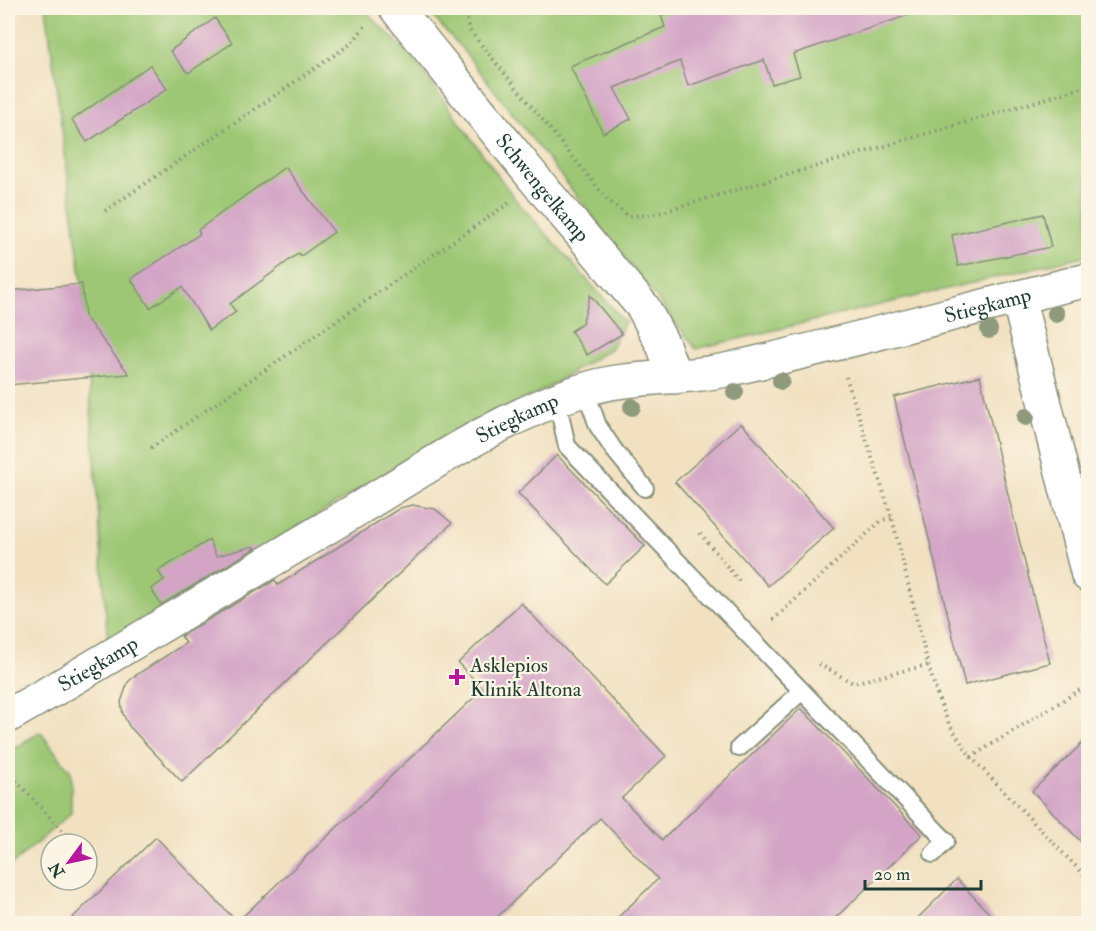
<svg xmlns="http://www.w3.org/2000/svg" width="1096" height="931" font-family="'IM FELL Double Pica',serif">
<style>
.green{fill:#9dc774;stroke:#5e8254;stroke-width:1.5}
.building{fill:#d3a4c6}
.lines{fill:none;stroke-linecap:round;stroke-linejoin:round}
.service-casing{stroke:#888f7a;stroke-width:20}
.minor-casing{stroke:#888f7a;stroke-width:36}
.path{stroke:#888f7a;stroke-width:4;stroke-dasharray:1.5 4.5;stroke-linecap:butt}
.service{stroke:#fff;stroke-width:16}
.minor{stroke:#fff;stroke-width:33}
.tree{fill:#8f9a7c}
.poi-dot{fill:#b5179e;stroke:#fcf5e5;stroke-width:2}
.labels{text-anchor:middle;stroke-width:4.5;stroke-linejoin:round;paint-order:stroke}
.street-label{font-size:21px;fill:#1f3d34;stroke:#fcf5e5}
.poi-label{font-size:21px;fill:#1f3d34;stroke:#fcf5e5;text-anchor:start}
</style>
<rect width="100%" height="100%" fill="#fcf5e5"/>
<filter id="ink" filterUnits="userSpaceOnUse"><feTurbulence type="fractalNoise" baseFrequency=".0167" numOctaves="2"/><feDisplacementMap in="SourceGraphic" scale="12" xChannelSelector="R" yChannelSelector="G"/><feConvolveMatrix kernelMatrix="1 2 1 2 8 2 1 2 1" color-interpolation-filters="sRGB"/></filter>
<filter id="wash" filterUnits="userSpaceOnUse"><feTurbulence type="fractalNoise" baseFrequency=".008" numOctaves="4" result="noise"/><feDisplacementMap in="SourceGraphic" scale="24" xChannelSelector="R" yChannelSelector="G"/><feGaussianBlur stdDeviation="1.35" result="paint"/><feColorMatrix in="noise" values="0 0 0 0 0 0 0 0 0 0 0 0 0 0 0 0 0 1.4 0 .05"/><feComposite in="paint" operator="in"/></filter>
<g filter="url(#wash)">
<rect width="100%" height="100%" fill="#f1e1c1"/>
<!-- green -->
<g class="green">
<polygon points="46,8 362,8 413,58 515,199 625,322 611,348 542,391 415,455 108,645 82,284"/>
<polygon points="425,8 1088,8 1088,255 696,349 463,50"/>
<polygon points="40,732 71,772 71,813 8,868 8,753"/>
</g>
<g id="blocks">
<!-- building -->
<g class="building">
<polygon points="687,8 914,8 915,13 793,54 800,76 772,84 764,60 688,86 680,61 614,88 631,119 603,133 570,66 665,27 661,15"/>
<polygon points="215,18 232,43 188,73 170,51"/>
<polygon points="150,65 167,89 87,142 72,120"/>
<polygon points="285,167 334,232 301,256 299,253 230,304 236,312 209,330 182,287 150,308 131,279 200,234 198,230"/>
<polygon points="1043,214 1051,247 958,266 952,235"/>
<polygon points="82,284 85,317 129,374 8,385 8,291"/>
<polygon points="590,295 622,334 587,355 571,331 582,324"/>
<polygon points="980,376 1010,503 1050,663 965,685 894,397"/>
<polygon points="741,423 834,528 768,586 675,482"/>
<polygon points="557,455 645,546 605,584 518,493"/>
<polygon points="412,505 435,509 452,523 182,782 129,726 123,714 121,702 128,682 136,675 186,643 181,636 275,580 278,585 400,508"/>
<polygon points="209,540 216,556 254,546 256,548 161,605 151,589 164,580 158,571"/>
<polygon points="521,603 666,756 622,798 662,840 801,708 922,835 829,924 611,924 658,879 600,818 490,924 66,924 156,837 237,922 483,689 458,663"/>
<polygon points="1089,737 1089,850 1032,791"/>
<polygon points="957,879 999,924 912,924"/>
</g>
</g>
</g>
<g filter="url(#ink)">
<use href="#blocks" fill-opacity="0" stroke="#888f7a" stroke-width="1.5"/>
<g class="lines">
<!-- service casing -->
<g class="service-casing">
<g id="service">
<polyline points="585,389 598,426 614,450 645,488"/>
<polyline points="557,400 567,446 946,841 933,854"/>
<polyline points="739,748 802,691"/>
</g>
</g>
<!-- minor casing -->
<g class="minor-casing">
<g id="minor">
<path id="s1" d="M396,8L538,183L643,307L663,345L675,377"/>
<polyline points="1018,297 1088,575"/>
<path id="s2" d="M8,716L69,681C167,623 264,565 361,507C432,464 504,416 583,390C628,375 679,380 726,370C847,343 967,309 1088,280"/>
</g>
</g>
<!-- path -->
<g class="path">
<polyline points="467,8 465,13 470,31 607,199 628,216 652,215 1088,86"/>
<polyline points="105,211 352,43 365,26"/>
<polyline points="846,377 892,518 928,665 939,700 949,724 971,757 1088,879"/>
<polyline points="151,448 509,203"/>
<polyline points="700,533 739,581"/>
<polyline points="773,620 882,520 892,518"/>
<polyline points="819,664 853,683 928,665"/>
<polyline points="971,757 1088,685"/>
<polyline points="8,772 73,842"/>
</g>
<!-- service -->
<use href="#service" class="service"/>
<!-- minor -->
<use href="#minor" class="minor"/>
</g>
<!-- trees -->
<g class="tree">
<circle cx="1056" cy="314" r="9"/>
<circle cx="989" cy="330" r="9"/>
<circle cx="781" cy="381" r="9"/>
<circle cx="735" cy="392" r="9"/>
<circle cx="632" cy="407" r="9"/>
<circle cx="1026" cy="417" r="9"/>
</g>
</g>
<!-- markers -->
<path class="poi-dot" d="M454 668h6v6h6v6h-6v6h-6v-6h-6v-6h6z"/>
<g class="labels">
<!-- street labels -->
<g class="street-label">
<text dy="7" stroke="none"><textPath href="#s1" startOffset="232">Schwengelkamp</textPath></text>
<text dy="7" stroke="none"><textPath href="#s2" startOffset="1076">Stiegkamp</textPath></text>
<text dy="7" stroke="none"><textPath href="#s2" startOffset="590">Stiegkamp</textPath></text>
<text dy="7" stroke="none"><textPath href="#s2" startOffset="104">Stiegkamp</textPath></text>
</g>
<!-- poi labels -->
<g class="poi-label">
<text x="470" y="672">Asklepios<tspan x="470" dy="24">Klinik Altona</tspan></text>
</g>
</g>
<!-- margin -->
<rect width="1096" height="931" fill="none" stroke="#fcf5e5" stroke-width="30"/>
<!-- north arrow -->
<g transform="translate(69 862) rotate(237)"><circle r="28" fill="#fcf5e5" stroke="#a4ab9e" stroke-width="1.5"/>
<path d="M0-4.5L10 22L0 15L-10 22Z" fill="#b5179e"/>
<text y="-9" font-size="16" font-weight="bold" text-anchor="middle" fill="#1f3d34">N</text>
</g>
<!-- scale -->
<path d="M865 880v9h116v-9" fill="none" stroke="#1f3d34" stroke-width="3"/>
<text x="874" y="880" font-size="18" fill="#1f3d34" stroke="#fcf5e5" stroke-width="4.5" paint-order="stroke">20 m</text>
</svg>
